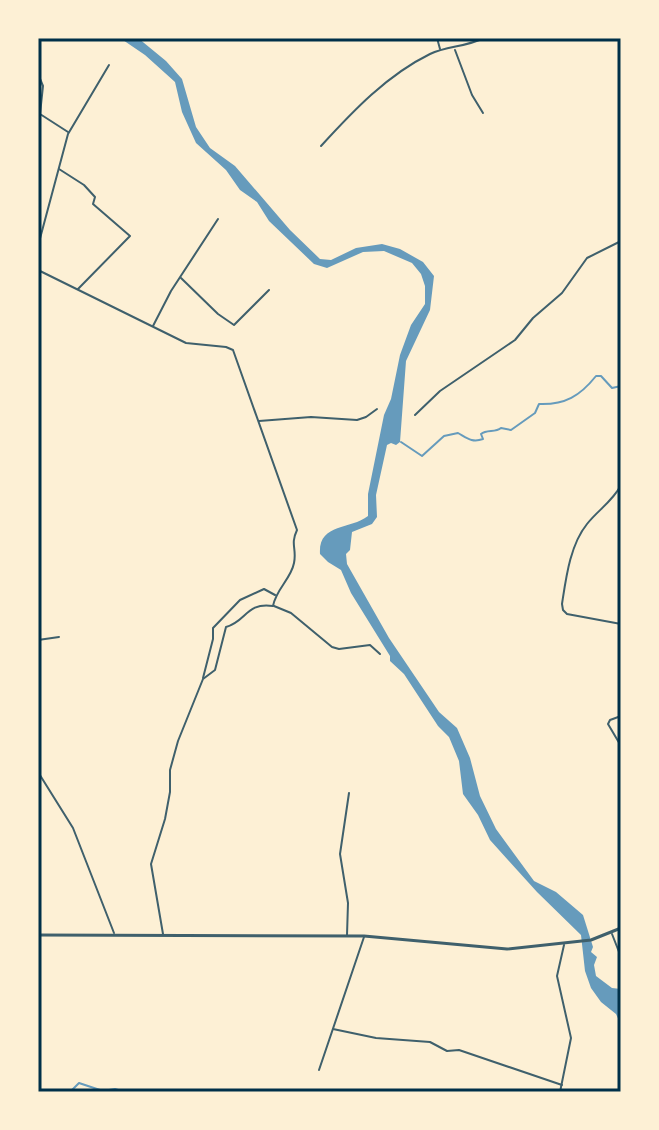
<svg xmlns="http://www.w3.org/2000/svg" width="659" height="1130" font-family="Raleway,sans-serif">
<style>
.water{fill:#669bbc}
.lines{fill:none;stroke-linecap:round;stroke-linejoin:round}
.stream{stroke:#669bbc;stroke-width:2}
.minor{stroke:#3f606c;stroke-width:2}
.tertiary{stroke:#3f606c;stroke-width:3}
.neatline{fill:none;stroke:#003049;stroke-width:3}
</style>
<rect width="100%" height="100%" fill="#fdf0d5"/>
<!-- water -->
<path class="water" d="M120,38H138L166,61L182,79L196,127L210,148L235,166L290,230L320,259L331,260L356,248L382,244L400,249L423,262L434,276L430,310L406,361L400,442L396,445L391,443L387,445L376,495L377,517L372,524L352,532L350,550L346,554L347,564L389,638L439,712L457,728L470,758L480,796L496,829L534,881L556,892L583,915L593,947L591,952L597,957L594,965L596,976L612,988L621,989V1025L616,1014L601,1002L591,988L585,971L581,935L537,892L490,840L478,815L463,794L459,761L449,737L438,726L404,674L390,661V656L351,593L341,570L328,562L320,554C318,523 350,530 368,516V494L384,415L391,399L400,355L411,325L425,304V286L421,274L412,263L384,251L363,252L327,268L314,264L269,221L257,202L240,190L226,170L196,143L182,112L175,82L145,55Z"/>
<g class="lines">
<!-- stream -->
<g class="stream">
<path d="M401,442L422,456L444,436L458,433C467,438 472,443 483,439L481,434C487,429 495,433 501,428L511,430L535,413L539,404C565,405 580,396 596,376H601L612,388L621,386"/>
<polyline points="38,1092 50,1092"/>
<polyline points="70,1092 79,1083 103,1091 115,1089 125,1092"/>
</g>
<!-- minor -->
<g class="minor">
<polyline points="437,38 440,49"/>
<polyline points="455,50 472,95 483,113"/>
<polyline points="38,74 43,86 40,114 68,132"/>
<path d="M321,146C353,111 387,75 430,54C447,46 466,47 484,38"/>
<polyline points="59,169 84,185 95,197 93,204 130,236 78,289"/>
<polyline points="38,246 68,134 109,65"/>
<path d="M38,270L186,343L226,347L233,350L297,530C290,545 297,548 294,563C291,579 276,589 273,606C246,602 247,621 226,627L215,670L203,679L178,741L170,770V792L165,819L151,864L163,934"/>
<polyline points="181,278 218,314 234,325 269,290"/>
<polyline points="153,326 171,291 218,219"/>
<polyline points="415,415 440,391 515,340 533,318 562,293 587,258 621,241"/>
<polyline points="259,421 311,417 357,420 366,417 377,409"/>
<path d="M621,485C613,501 598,510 587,524C570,545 566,578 562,604L563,610L567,614L621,624"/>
<polyline points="274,606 291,613 332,647 339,649 370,645 380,654"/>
<polyline points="38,640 59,637"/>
<polyline points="203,678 213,639 213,628 240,600 264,589 275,595"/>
<polyline points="621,716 610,720 608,724 621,746"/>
<polyline points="38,772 73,828 114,933"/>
<polyline points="612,934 621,957"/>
<polyline points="347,935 348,903 340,854 349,793"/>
<polyline points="333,1029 376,1038 430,1042 447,1051 459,1050 562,1085"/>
<polyline points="319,1070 364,937"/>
<polyline points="560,1092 571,1038 557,976 564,945"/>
</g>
<!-- tertiary -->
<polyline class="tertiary" points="38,935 364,936 507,949 591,940 621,928"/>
</g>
<!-- border -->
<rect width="659" height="1130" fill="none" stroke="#fdf0d5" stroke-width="80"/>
<rect x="40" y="40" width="579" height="1050" class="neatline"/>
</svg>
